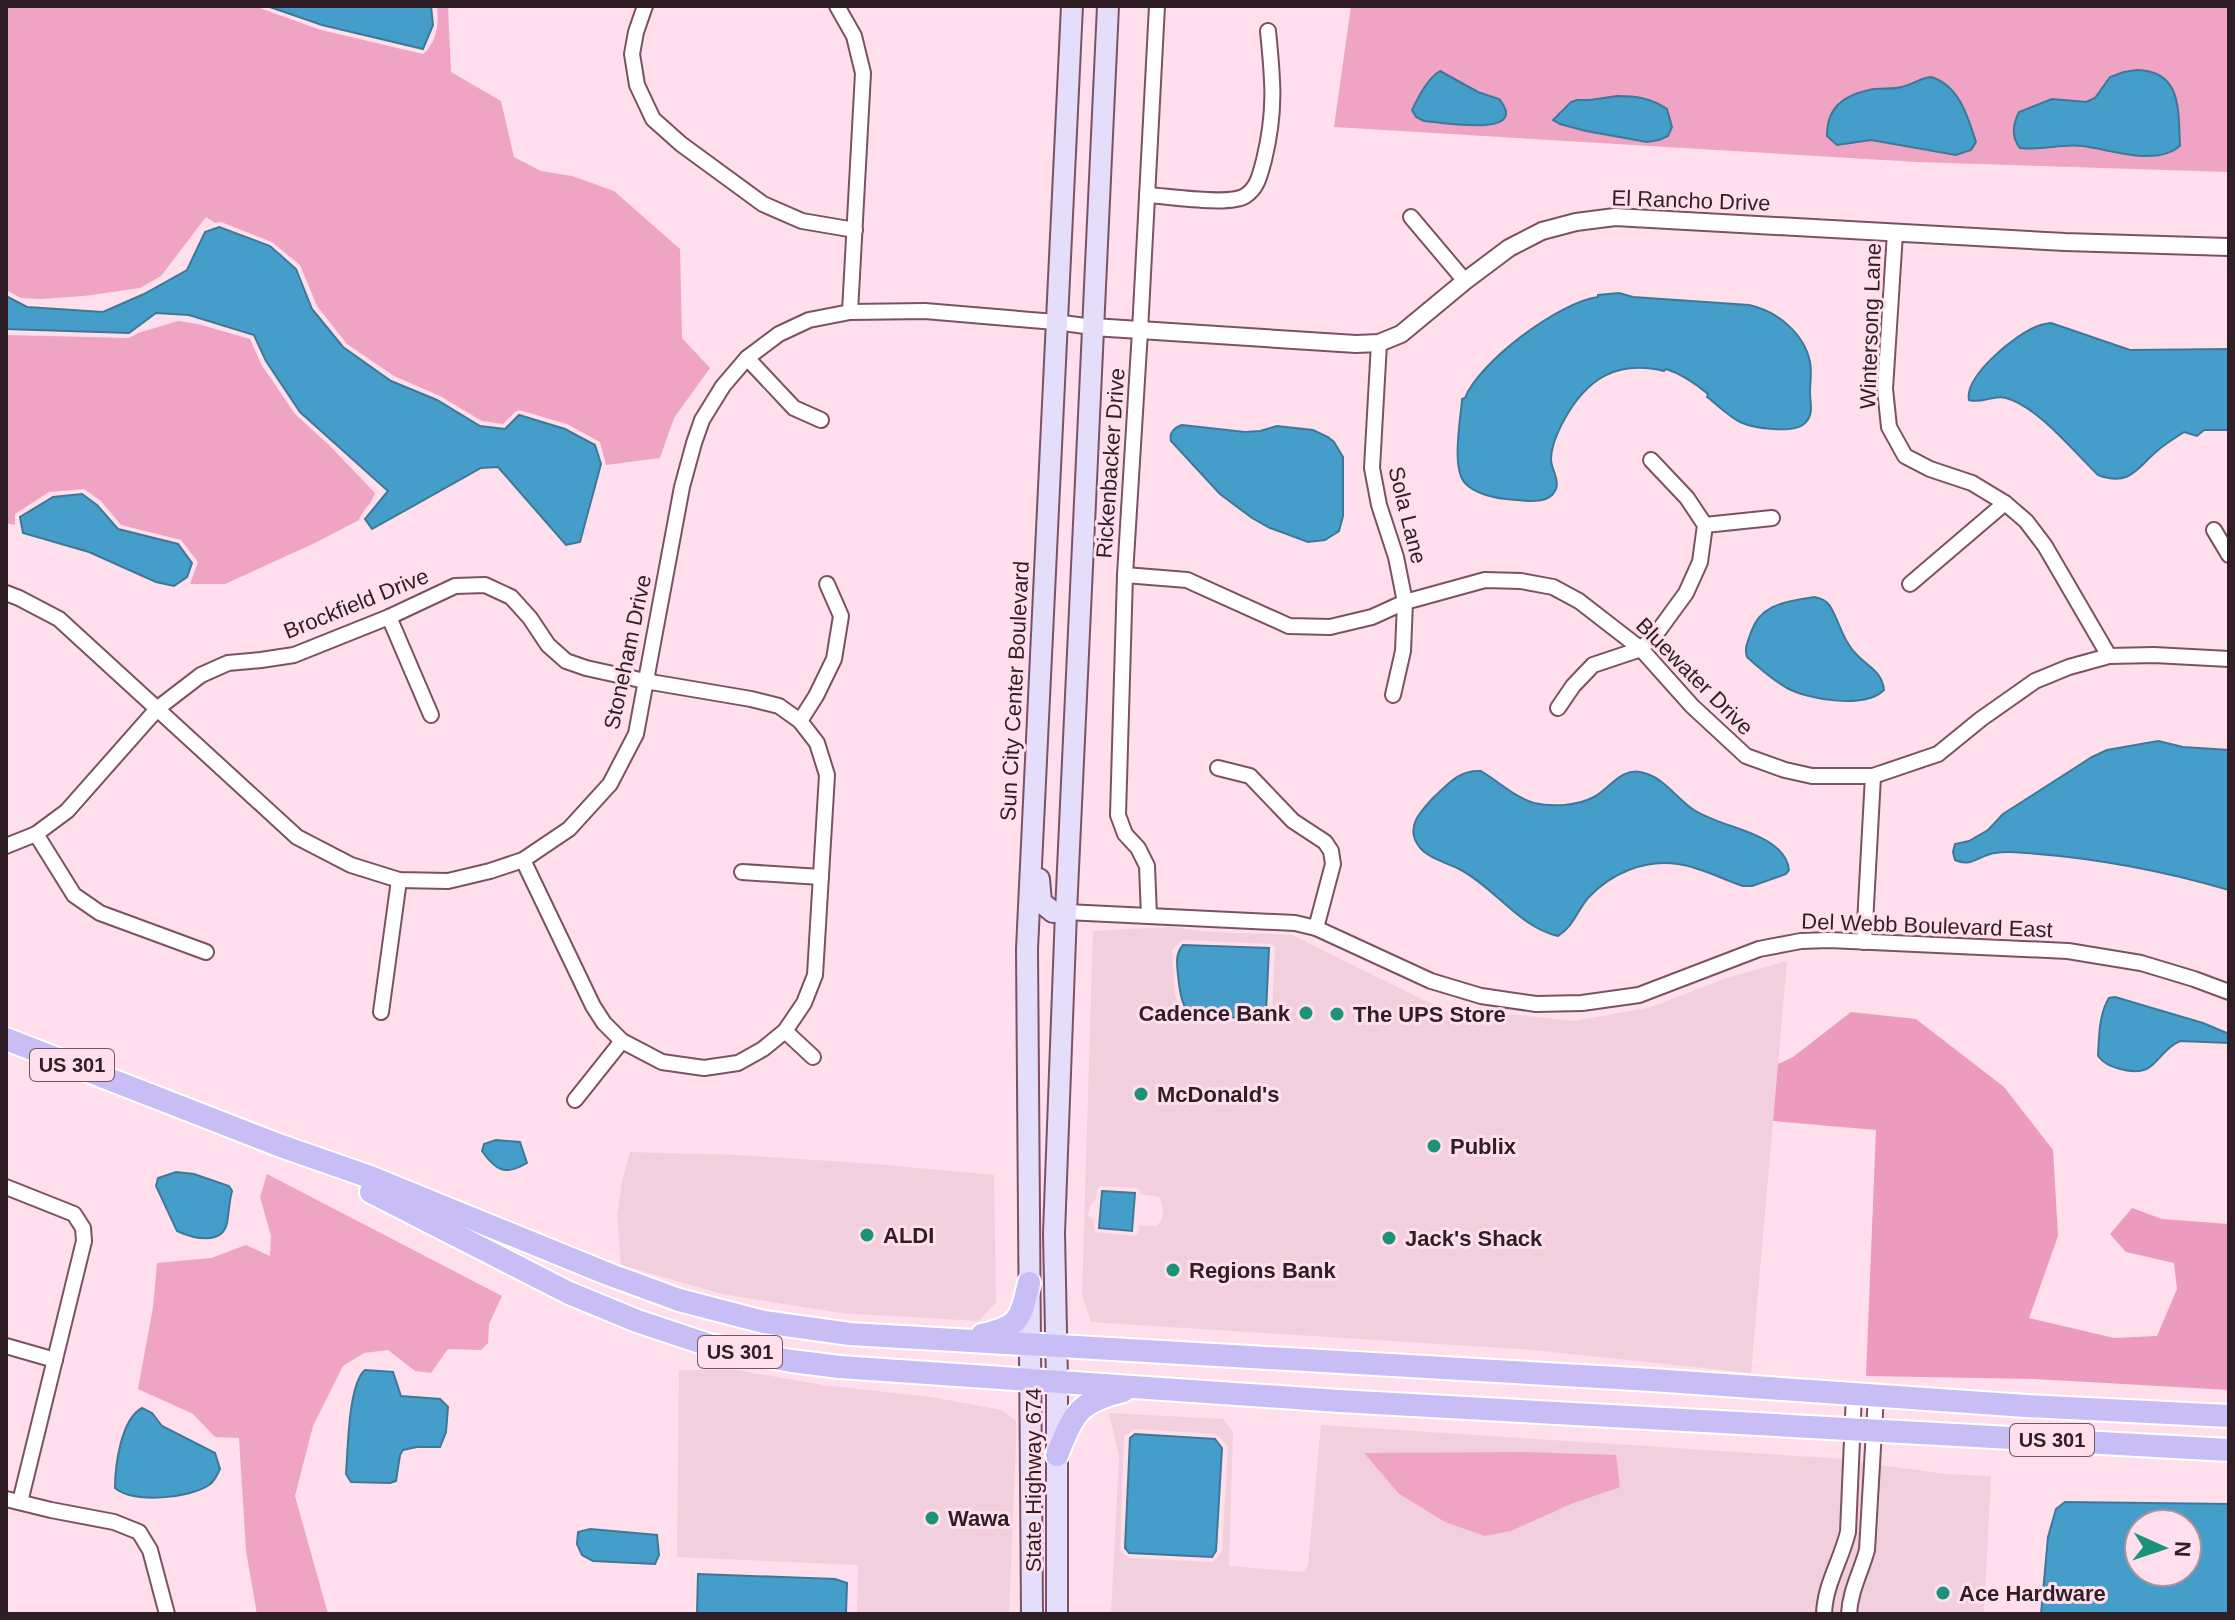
<svg xmlns="http://www.w3.org/2000/svg" width="2235" height="1620" font-family="Helvetica,sans-serif">
<style>
.built{fill:#f1cfdc;fill-rule:evenodd}
.green{fill:#efa4c4}
.forest{fill:#ec9bbe}
.water{fill:#449ec9;stroke:#3e7898;stroke-width:2;fill-rule:evenodd}
.lines{fill:none;stroke-linecap:round;stroke-linejoin:round}
.minor-casing{stroke:#7c5163;stroke-width:18}
.tertiary-casing{stroke:#7c5163;stroke-width:20}
.secondary-casing{stroke:#7c5163;stroke-width:24}
.primary-casing{stroke:#fff;stroke-width:26}
.minor{stroke:#fff;stroke-width:14}
.tertiary{stroke:#fff;stroke-width:16}
.secondary{stroke:#e4defa;stroke-width:20}
.primary{stroke:#c9bdf5;stroke-width:22}
.poi-dot{fill:#1c9378;stroke:#fedfeb;stroke-width:3}
.labels{text-anchor:middle;stroke-width:6;stroke-linejoin:round;paint-order:stroke}
.shield{fill:#fedfeb;stroke:#6e5861;stroke-width:2}
.shield-label{font-size:20px;font-weight:bold;fill:#301e26}
.street-label{font-size:22px;fill:#301e26;stroke:#fedfeb}
.poi-label{font-size:22px;font-weight:bold;fill:#301e26;stroke:#fedfeb;text-anchor:start}
</style>
<rect width="100%" height="100%" fill="#fedfeb"/>
<!-- built -->
<g class="built">
<path d="M1170,927L1212,932L1292,935L1448,1012L1518,1015L1574,1021L1652,1007L1726,978L1787,961L1751,1373L1533,1350L1091,1322L1082,1295L1093,931ZM1183,940L1272,944L1275,948L1272,1014L1270,1018L1261,1022L1207,1021L1190,1017L1181,1011L1175,995L1172,951L1175,946ZM1101,1186L1135,1188L1139,1189L1141,1194L1160,1197L1163,1209L1162,1219L1157,1226L1139,1225L1138,1233L1134,1236L1096,1232L1094,1230V1220L1088,1216L1090,1205L1096,1199L1097,1189Z"/>
<polygon points="630,1152 740,1155 875,1164 994,1175 996,1302 979,1321 841,1313 722,1294 621,1265 617,1215 622,1181"/>
<polygon points="679,1370 736,1370 823,1385 931,1397 1002,1410 1016,1421 1016,1443 1009,1614 857,1614 858,1565 677,1557"/>
<path d="M1109,1413L1223,1419L1233,1432L1229,1566L1304,1572L1308,1565L1321,1425L1845,1459L1841,1531L1837,1550L1819,1589L1817,1614H1111L1119,1457ZM1136,1429L1215,1434L1219,1436L1228,1447L1222,1551L1213,1562L1129,1558L1120,1551L1124,1438L1125,1435ZM1365,1454L1615,1455L1620,1486L1571,1504L1511,1531L1485,1536L1421,1508L1399,1494Z"/>
<polygon points="1858,1461 1866,1462 1860,1549 1855,1566 1848,1582 1842,1614 1830,1614 1832,1593 1849,1555 1855,1533"/>
<polygon points="1879,1465 1946,1474 1991,1476 1984,1614 1856,1614 1861,1585 1868,1570 1874,1550"/>
</g>
<!-- green -->
<g class="green">
<path d="M6,6H254L321,30L423,54C437,42 439,24 437,6H448L451,72L501,101L514,157L541,171L572,176L614,191L680,249L682,338L710,368L674,418L660,458L606,465L600,442L567,424L519,410L515,412L503,424L482,421L440,396L394,376L347,344L317,306L300,265L272,242L221,222L215,223L206,217L161,276L140,288L84,296L41,299L21,298L6,290Z"/>
<polygon points="1351,6 2229,6 2229,172 1917,162 1334,127"/>
<path d="M178,321L198,324L250,339L261,364L295,414L329,445L375,493C372,504 362,510 359,520L315,543L225,584H190L198,562L181,540L121,525L101,501L84,489L49,492L15,514V525L6,523V335L129,338L138,333Z"/>
<polygon points="267,1174 502,1296 489,1324 488,1343 481,1350 448,1349 431,1373 415,1371 388,1350 364,1353 343,1366 313,1426 295,1496 328,1614 257,1614 246,1551 239,1438 215,1437 193,1414 138,1389 153,1307 157,1263 211,1258 246,1245 270,1256 271,1236 260,1197"/>
<polygon points="1524,1452 1616,1455 1620,1487 1571,1504 1511,1531 1485,1536 1445,1522 1399,1494 1364,1453"/>
</g>
<!-- forest -->
<polygon class="forest" points="1851,1012 1916,1019 2004,1087 2053,1150 2058,1236 2029,1318 2114,1338 2157,1336 2177,1289 2174,1263 2126,1252 2110,1234 2132,1208 2162,1219 2229,1224 2229,1390 2035,1379 1866,1376 1876,1130 1773,1121 1778,1064 1793,1057"/>
<!-- water -->
<g class="water">
<polygon points="267,6 431,6 433,25 423,49 322,25"/>
<path d="M2137,70C2183,71 2178,112 2180,146C2156,167 2110,149 2082,146C2061,143 2043,151 2020,148C2011,137 2013,124 2019,112L2052,99L2086,102L2095,98L2110,77L2124,72Z"/>
<path d="M1440,71L1478,92L1499,99C1532,139 1439,122 1424,121L1416,117L1412,110C1419,96 1427,79 1440,71Z"/>
<path d="M1931,77C1959,85 1968,117 1976,142L1971,150L1956,155L1871,140L1837,145L1827,136C1827,108 1842,96 1869,90C1880,87 1891,90 1901,87C1912,85 1920,78 1931,77Z"/>
<path d="M1617,96C1636,96 1651,98 1667,109L1672,127L1668,136L1659,140L1647,142L1586,131L1560,124L1553,120L1571,102L1577,100H1590Z"/>
<polygon points="219,227 270,246 296,269 312,309 343,347 391,381 437,400 480,426 505,429 519,415 565,429 595,445 601,464 580,542 566,545 498,467 481,468 372,529 365,519 388,491 300,412 266,361 254,335 189,315 156,313 129,333 6,329 6,296 27,307 103,312 144,294 187,270 205,232"/>
<path d="M1619,293L1633,297L1749,305C1777,311 1804,333 1810,362C1812,372 1810,383 1810,392C1810,403 1814,413 1806,422C1796,435 1753,428 1740,422C1729,416 1719,407 1710,399L1707,397L1708,394C1695,383 1682,374 1666,369L1664,371C1617,360 1587,378 1564,420C1558,431 1551,447 1551,460C1552,472 1563,484 1552,495C1544,503 1527,501 1517,500C1500,499 1477,496 1465,483C1451,468 1461,418 1462,399L1465,398C1479,362 1559,302 1598,297V295Z"/>
<path d="M2051,323L2130,350L2229,349V430H2204L2197,436L2184,432C2175,438 2165,444 2157,451C2137,468 2130,487 2098,475C2075,453 2037,406 2006,398C1994,394 1982,404 1969,400C1964,376 2017,333 2038,326C2042,324 2047,324 2051,323Z"/>
<path d="M1182,425L1245,432L1260,431L1277,426L1313,430L1328,437L1334,442L1343,457V516L1339,531L1325,540L1308,542L1270,528L1252,518L1220,494L1171,441C1169,432 1174,428 1182,425Z"/>
<polygon points="82,494 97,505 118,529 178,544 192,563 187,577 174,586 156,582 89,552 23,533 20,517 53,497"/>
<path d="M1814,597C1821,598 1826,600 1830,606C1840,623 1843,642 1858,656C1870,668 1882,672 1884,690C1865,709 1809,700 1787,688C1773,680 1759,668 1747,657C1744,647 1748,642 1751,632C1761,603 1787,602 1814,597Z"/>
<path d="M2158,741L2183,747L2229,750V890C2161,870 2097,858 2026,853C2016,852 2005,851 1995,853C1979,855 1972,868 1955,860L1953,852L1955,844L1969,841L1988,830L2003,814L2092,757L2107,750Z"/>
<path d="M1481,771C1498,781 1514,797 1534,803C1552,807 1577,806 1594,797C1609,789 1621,768 1640,772C1664,776 1676,799 1694,810C1718,825 1751,829 1773,845C1781,851 1788,860 1789,870L1786,874L1752,886H1743C1722,879 1700,867 1678,864C1645,859 1611,873 1588,898C1577,911 1573,927 1558,936C1519,927 1495,888 1461,870C1448,863 1426,858 1418,845C1405,826 1422,810 1434,797C1449,783 1459,770 1481,771Z"/>
<path d="M1183,945L1269,948L1266,1013L1260,1017C1245,1018 1194,1019 1185,1007C1180,998 1179,985 1178,975C1177,964 1175,954 1183,945Z"/>
<path d="M2115,997L2203,1023L2229,1034V1043L2180,1041C2153,1053 2159,1079 2120,1069C2111,1066 2104,1064 2098,1056C2099,1037 2099,1014 2109,998Z"/>
<path d="M496,1140L520,1142L527,1163C505,1176 496,1171 482,1151L484,1144Z"/>
<path d="M176,1172L194,1174L229,1186L232,1191C229,1202 229,1212 227,1223C222,1246 192,1238 177,1231L156,1186L158,1178Z"/>
<polygon points="1102,1191 1135,1193 1132,1231 1099,1228"/>
<path d="M365,1370L393,1372L401,1396L440,1399L448,1407L446,1432L440,1447H417L403,1450L400,1455L396,1481L390,1483L351,1482L346,1474C348,1451 348,1384 365,1370Z"/>
<path d="M142,1408L152,1413L162,1426L215,1453L220,1469C217,1475 215,1481 209,1485C190,1498 134,1504 115,1488C115,1466 121,1419 142,1408Z"/>
<polygon points="1135,1434 1215,1439 1222,1448 1216,1551 1212,1557 1129,1553 1125,1548 1130,1438"/>
<path d="M2065,1502L2229,1504V1614H2041L2048,1537L2056,1509ZM2139,1524H2187V1572H2139Z"/>
<polygon points="590,1529 657,1535 659,1555 655,1564 593,1561 582,1555 577,1544 578,1532"/>
<polygon points="698,1574 835,1579 847,1583 846,1614 697,1614"/>
</g>
<g class="lines">
<!-- minor casing -->
<g class="minor-casing">
<g id="minor">
<polyline points="645,6 636,32 632,54 637,85 653,119 681,144 763,204 802,221 855,230"/>
<polyline points="837,6 854,36 863,73 850,312"/>
<path d="M1147,195C1167,196 1229,206 1245,196C1258,188 1260,174 1264,160C1276,111 1273,80 1268,31"/>
<polyline points="1411,217 1465,281"/>
<polyline points="1895,233 1885,389 1889,427 1905,456 1930,469 1972,483 2005,503 2026,521 2045,546 2109,656"/>
<polyline points="1379,343 1372,468 1379,505 1396,557 1405,602 1403,651 1393,695"/>
<polyline points="747,358 794,408 821,420"/>
<polyline points="1705,525 1772,518"/>
<polyline points="2214,530 2229,555"/>
<polyline points="1125,575 1187,580 1289,626 1330,627 1372,617 1405,602 1485,580 1521,581 1553,587 1579,601 1641,649 1692,706 1746,756 1785,770 1812,776 1873,776 1938,754 1981,719 2035,681 2069,667 2109,656 2154,655 2229,659"/>
<polyline points="1910,584 2005,503"/>
<polyline points="6,593 19,598 59,619 297,837 351,865 399,880 448,881 490,871 523,860 569,829 610,784 636,734 682,487 694,443 702,420 723,386 747,358 779,334 809,320 850,312 925,311 1055,322 1093,327"/>
<polyline points="389,617 431,715"/>
<polyline points="1558,708 1573,686 1593,665 1641,649 1659,630 1686,593 1700,562 1705,525 1687,498 1651,460"/>
<polyline points="800,721 816,696 834,659 841,616 827,584"/>
<polyline points="1218,768 1250,776 1293,821 1325,842 1331,851 1333,864 1316,928"/>
<polyline points="36,834 74,895 100,913 206,952"/>
<polyline points="6,846 36,834 67,811 158,708 201,675 228,663 261,660 294,655 389,617 455,586 485,585 511,597 530,618 548,645 566,661 586,668 645,681 751,699 779,706 800,721 817,743 827,775 815,975 804,1003 785,1031 763,1049 738,1063 704,1068 662,1062 622,1041 604,1023 593,1006 523,860"/>
<polyline points="742,872 821,877"/>
<polyline points="1066,912 1295,923 1316,928 1431,981 1481,996 1536,1004 1582,1003 1639,995 1759,949 1801,941 1829,940 2068,951 2141,963 2194,979 2229,992"/>
<polyline points="1149,916 1147,866 1138,848 1125,834 1118,815 1125,575 1140,331 1157,6"/>
<polyline points="1864,942 1873,776"/>
<polyline points="381,1012 399,880"/>
<polyline points="785,1031 813,1057"/>
<polyline points="575,1100 622,1041"/>
<polyline points="6,1187 74,1214 83,1228 84,1241 20,1502"/>
<polyline points="6,1346 55,1360"/>
<polyline points="6,1499 51,1510 114,1522 139,1532 150,1550 167,1614"/>
<path d="M1824,1614C1825,1584 1841,1561 1848,1532L1854,1394"/>
<path d="M1849,1614C1850,1591 1861,1572 1867,1550L1876,1396"/>
</g>
</g>
<!-- tertiary casing -->
<g class="tertiary-casing">
<polyline id="tertiary" points="1093,327 1356,344 1379,343 1401,334 1465,281 1509,248 1542,231 1576,222 1615,217 2065,242 2229,247"/>
</g>
<!-- secondary casing -->
<g class="secondary-casing">
<g id="secondary">
<polyline points="1039,879 1041,902 1053,912 1066,912"/>
<polyline points="1032,1614 1027,949 1072,6"/>
<polyline points="1057,1614 1057,1381 1054,1233 1066,912 1108,6"/>
</g>
</g>
<!-- primary casing -->
<g class="primary-casing">
<g id="primary">
<polyline points="6,1039 281,1146 370,1177 608,1274 679,1300 764,1322 850,1334 1652,1380 2026,1406 2229,1416"/>
<polyline points="371,1192 569,1293 637,1321 709,1345 791,1361 840,1367 1339,1401 2229,1450"/>
<path d="M982,1335C1021,1326 1020,1319 1029,1283"/>
<path d="M1057,1455C1074,1414 1077,1402 1123,1391"/>
</g>
</g>
<!-- minor -->
<use href="#minor" class="minor"/>
<!-- tertiary -->
<use href="#tertiary" class="tertiary"/>
<!-- secondary -->
<use href="#secondary" class="secondary"/>
<!-- primary -->
<use href="#primary" class="primary"/>
</g>
<!-- markers -->
<g class="poi-dot">
<circle cx="1306" cy="1013" r="8"/>
<circle cx="1337" cy="1014" r="8"/>
<circle cx="1141" cy="1094" r="8"/>
<circle cx="1434" cy="1146" r="8"/>
<circle cx="867" cy="1235" r="8"/>
<circle cx="1389" cy="1238" r="8"/>
<circle cx="1173" cy="1270" r="8"/>
<circle cx="932" cy="1518" r="8"/>
<circle cx="1943" cy="1593" r="8"/>
</g>
<g class="labels">
<!-- shield labels -->
<g class="shield">
<rect x="30" y="1049" width="84" height="32" rx="6"/>
<rect x="698" y="1336" width="84" height="32" rx="6"/>
<rect x="2010" y="1424" width="84" height="32" rx="6"/>
</g>
<g class="shield-label">
<text x="72" y="1072">US 301</text>
<text x="740" y="1359">US 301</text>
<text x="2052" y="1447">US 301</text>
</g>
<!-- street labels -->
<g class="street-label">
<text transform="translate(1691 200) rotate(2)" y="8">El Rancho Drive</text>
<text transform="translate(1870 326) rotate(-88)" y="8">Wintersong Lane</text>
<text transform="translate(1110 463) rotate(-86)" y="8">Rickenbacker Drive</text>
<text transform="translate(1408 515) rotate(76)" y="8">Sola Lane</text>
<text transform="translate(356 603) rotate(-22)" y="8">Brockfield Drive</text>
<text transform="translate(627 652) rotate(-78)" y="8">Stoneham Drive</text>
<text transform="translate(1695 676) rotate(45)" y="8">Bluewater Drive</text>
<text transform="translate(1014 691) rotate(-87)" y="8">Sun City Center Boulevard</text>
<text transform="translate(1927 925) rotate(2)" y="8">Del Webb Boulevard East</text>
<text transform="translate(1033 1480) rotate(-90)" y="8">State Highway 674</text>
</g>
<!-- poi labels -->
<g class="poi-label">
<text x="1290" y="1021" text-anchor="end">Cadence Bank</text>
<text x="1353" y="1022">The UPS Store</text>
<text x="1157" y="1102">McDonald's</text>
<text x="1450" y="1154">Publix</text>
<text x="883" y="1243">ALDI</text>
<text x="1405" y="1246">Jack's Shack</text>
<text x="1189" y="1278">Regions Bank</text>
<text x="948" y="1526">Wawa</text>
<text x="1959" y="1601">Ace Hardware</text>
</g>
</g>
<!-- border -->
<rect width="2235" height="1620" fill="none" stroke="#301e26" stroke-width="16"/>
<!-- north arrow -->
<g transform="translate(2163 1548) rotate(93)"><circle r="38" fill="#fedfeb" stroke="#ac929c" stroke-width="2"/>
<path d="M0-6L14 30L0 20L-14 30Z" fill="#1c9378"/>
<text y="-12" font-size="22" font-weight="bold" text-anchor="middle" fill="#301e26">N</text>
</g>
</svg>
